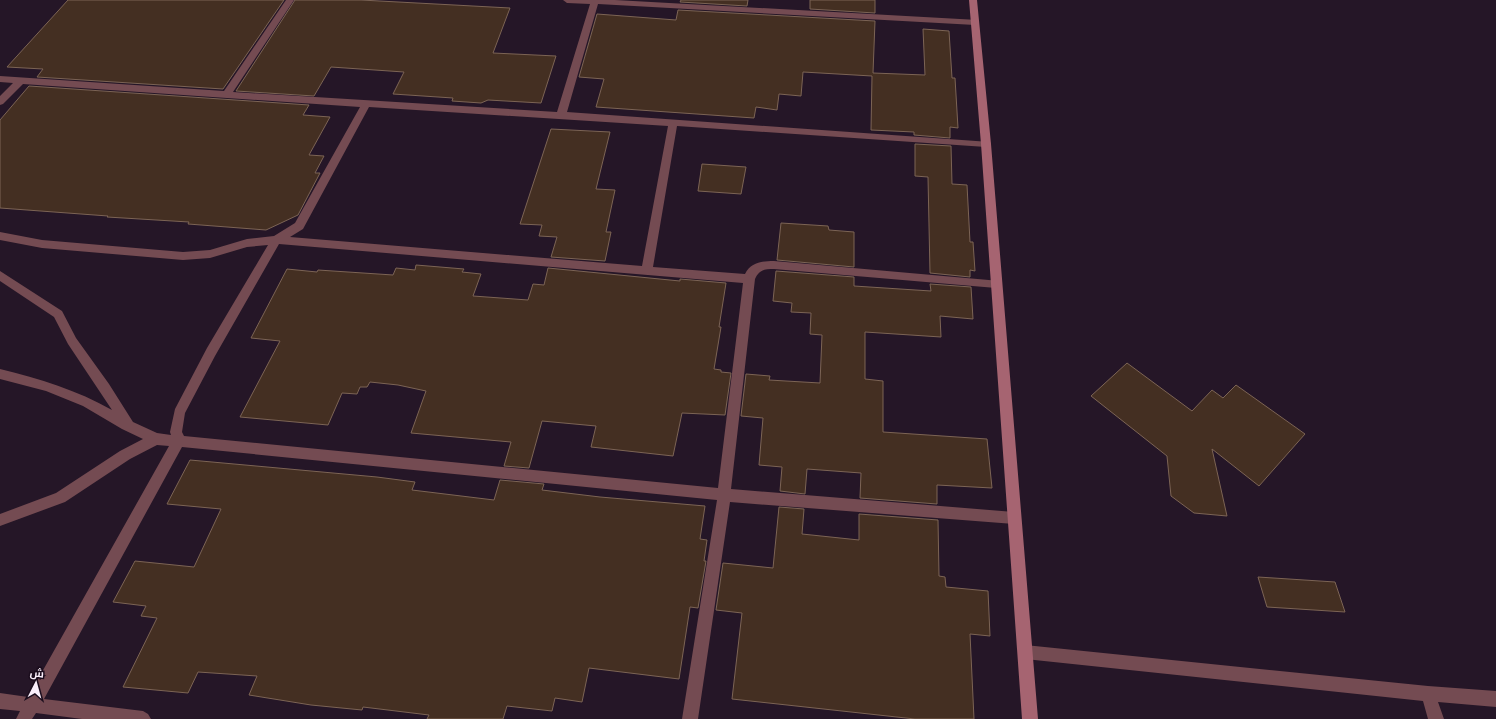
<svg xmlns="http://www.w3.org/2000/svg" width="1496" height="719" font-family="Inter,Cairo,sans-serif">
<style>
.building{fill:#442f22;stroke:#7c6455}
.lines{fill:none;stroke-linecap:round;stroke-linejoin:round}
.street{fill:#744b52;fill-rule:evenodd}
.secondary{fill:#a66471;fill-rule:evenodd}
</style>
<rect width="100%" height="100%" fill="#251627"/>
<!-- building -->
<g class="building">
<polygon points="68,0 284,0 223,89 37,77 43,69 7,67"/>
<polygon points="295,0 361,0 510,8 493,53 556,56 541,103 488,100 481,103 452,101 453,98 393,94 404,72 331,67 314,96 236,91"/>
<polygon points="681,0 748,0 747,6 680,2"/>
<polygon points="810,0 875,0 875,13 810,9"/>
<polygon points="678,10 875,21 873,73 925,75 923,29 949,31 952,78 955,78 958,128 950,127 950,138 914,135 914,132 871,130 872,76 803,72 801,96 779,94 777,110 756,107 754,118 596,107 604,79 579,77 597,14 676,20"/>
<polygon points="29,86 309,105 303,115 330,117 309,155 324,156 315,173 320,173 298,215 266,230 188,224 189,222 107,217 108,216 0,208 0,120"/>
<polygon points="551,129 610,132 596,189 615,190 606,232 611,232 605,261 551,257 557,237 539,236 542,225 520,224"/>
<polygon points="915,144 951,146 952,184 967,185 970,242 973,242 975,271 970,270 970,277 930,273 928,177 915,176"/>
<polygon points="702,164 746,167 741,194 698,191"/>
<polygon points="781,223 828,226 829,230 854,232 854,267 777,260"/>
<polygon points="416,265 464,269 462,272 481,274 473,296 528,300 533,284 544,285 548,268 680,281 680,279 726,283 719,327 721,327 714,369 721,370 721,372 731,373 725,415 682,413 673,456 591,447 596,426 542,421 529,468 504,466 511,442 411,433 426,391 398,385 370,382 367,387 360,387 357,394 342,393 328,425 240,417 280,341 251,338 287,269 317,272 318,270 393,275 396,268 415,270"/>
<polygon points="776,271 854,277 854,286 931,291 930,284 971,287 973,319 940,316 941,337 865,332 865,379 883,381 883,432 987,439 992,488 937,485 937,504 860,498 861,473 807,469 805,494 780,491 782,467 759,465 763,418 741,416 746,374 770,376 769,380 820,383 822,335 810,334 811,313 791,312 792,303 773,301"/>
<polygon points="1127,363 1192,411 1212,390 1223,398 1236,385 1305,434 1259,486 1212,449 1227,516 1194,513 1171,496 1167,456 1091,396"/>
<polygon points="190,460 377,477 415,482 412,490 494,500 500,480 544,484 542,490 600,497 705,506 700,539 707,540 704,561 706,561 698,608 690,607 679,679 589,668 582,702 555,698 552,711 507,706 503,719 427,719 429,715 363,707 362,710 311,705 249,695 257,676 198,672 188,693 123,687 157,618 141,616 146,606 113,602 135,561 194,567 221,509 167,504"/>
<polygon points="779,507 804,509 802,534 859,540 859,514 938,520 939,576 945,577 946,587 988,591 990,636 970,634 974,719 915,719 732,699 742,613 716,610 723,563 773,568"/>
<polygon points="1258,577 1335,582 1345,612 1267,607"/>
</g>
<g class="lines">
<!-- street -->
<g class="street">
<path d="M286,0H294L233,92L557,112L590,4L567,3L563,0H615L978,20L979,22L978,24L975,25L598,4L567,112L990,142L991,144L986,147L677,126L653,267L745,274C751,262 762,261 774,261L1000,281L1002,284L1000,287L996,288L774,269C764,269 759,270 755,279L731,489L1014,512L1019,513L1021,518L1019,523L1014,524L730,502L698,719H682L717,500L182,447L44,699L143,711L148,714L151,719H82L36,713L32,719H16L20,711L0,709V693L28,697L169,446L157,445L130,459L65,502L0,526V514L56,493L120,451L143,439L122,429L83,406L46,391L0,379V369C40,379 77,390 112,410L68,344L54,317L0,281V271L62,311L76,338L109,384L133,422L157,433L171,435L170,432L175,409L207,348L268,245L247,247L210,258L183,260L42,248L0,240V232L42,240L183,252L210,250L247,239L274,236L295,223L360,107L23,84L3,104L0,105V96L13,83L0,82V76L224,91ZM369,107L668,126L642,266L290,237L303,229ZM279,244L743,283L718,488L184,436L182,432L185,413L215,356Z"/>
<polygon points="1025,645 1428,686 1496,691 1496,707 1438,702 1444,719 1428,719 1423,701 1025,659 1020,657 1018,652 1020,647"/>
</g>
<!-- secondary -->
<polygon class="secondary" points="969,0 977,0 991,144 1038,719 1022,719 981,144"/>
</g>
<!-- north arrow -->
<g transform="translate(36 683) rotate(6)" stroke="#1b0d1d" stroke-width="3" paint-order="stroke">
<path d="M0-3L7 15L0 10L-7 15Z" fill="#faeffb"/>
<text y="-6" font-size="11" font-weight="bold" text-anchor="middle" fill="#faeffb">ش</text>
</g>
</svg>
